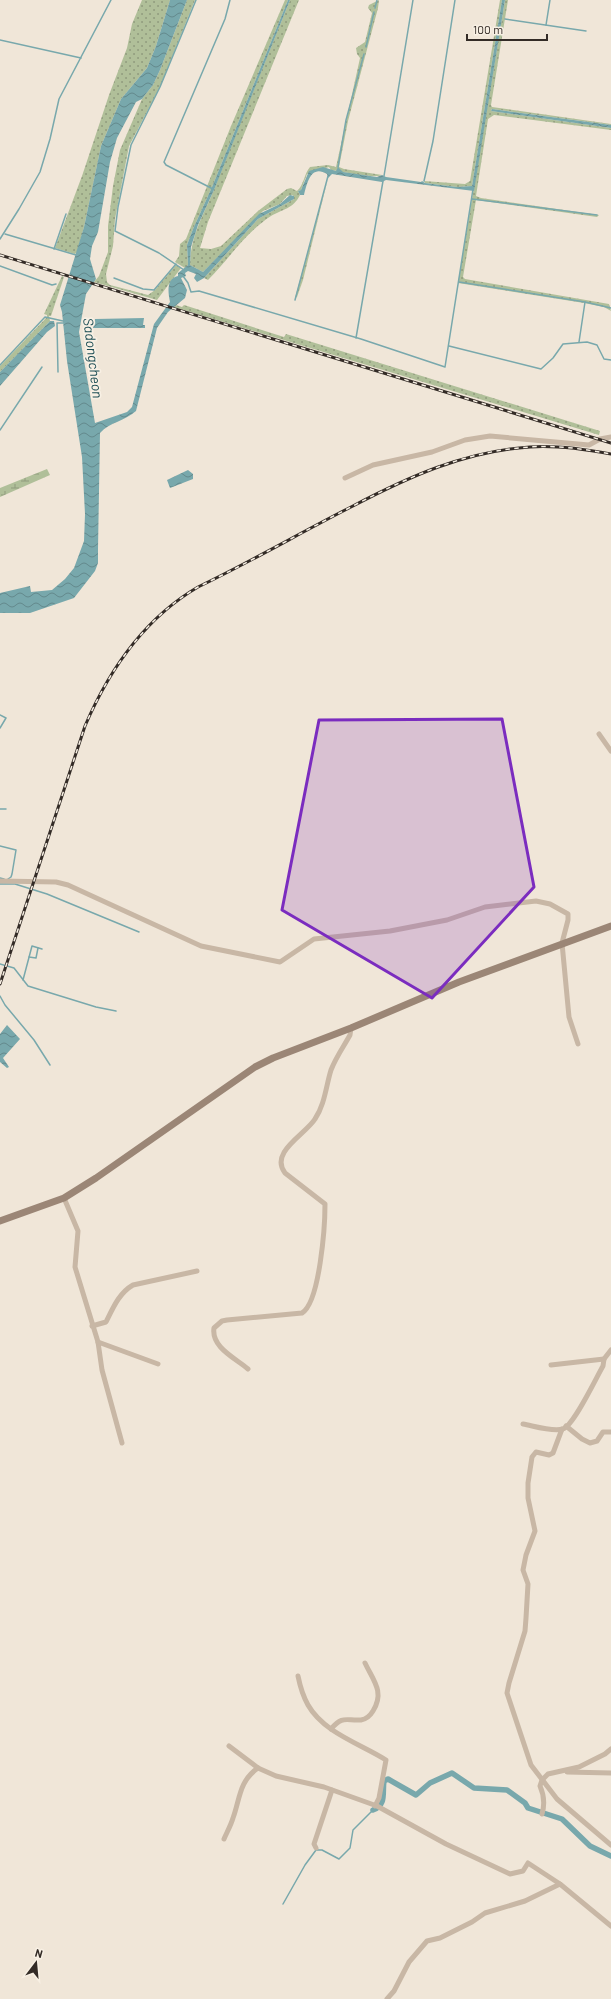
<svg xmlns="http://www.w3.org/2000/svg" width="611" height="1999" font-family="Barlow,sans-serif">
<style>
.grass{fill:url(#grass-dots)}
.wetland{fill:url(#wetland-marsh)}
.water{fill:url(#water-waves)}
.lines{fill:none;stroke-linecap:round;stroke-linejoin:round}
.stream{stroke:#78a8ac;stroke-width:1.5}
.canal{stroke:#78a8ac;stroke-width:5.5}
.minor{stroke:#c8b7a5;stroke-width:5}
.secondary{stroke:#9b8676;stroke-width:7}
.rail-casing{stroke:#332b26;stroke-width:3}
.rail{stroke:#f8f0e4;stroke-width:1.5;stroke-dasharray:4.5;stroke-linecap:butt}
.marked{fill:#7b2cbf;fill-opacity:0.2;stroke:#7b2cbf;stroke-width:3;stroke-linejoin:round}
.labels{text-anchor:middle;stroke-width:3.5;stroke-linejoin:round;paint-order:stroke}
.water-label{font-size:14px;font-style:italic;fill:#1d4d54;stroke:#f8f0e4}
</style>
<defs>
<pattern id="grass-dots" width="8" height="8" patternUnits="userSpaceOnUse"><rect width="8" height="8" fill="#b0bf99"/><path d="M2 2h.1M6 6h.1" fill="none" stroke="#909b7d" stroke-width="1.8" stroke-linecap="round"/></pattern>
<pattern id="wetland-marsh" width="20" height="14" patternUnits="userSpaceOnUse"><rect width="20" height="14" fill="#b0bf99"/><path d="M1 5h8M5 5V1M11 12h8M15 12V8" fill="none" stroke="#909b7d"/></pattern>
<pattern id="water-waves" width="16" height="10" patternUnits="userSpaceOnUse"><rect width="16" height="10" fill="#78a8ac"/><path d="M0 5q4-4 8 0t8 0" fill="none" stroke="#63898c"/></pattern>
</defs>
<rect width="100%" height="100%" fill="#f0e6d8"/>
<!-- grass -->
<g class="grass">
<polygon points="142,0 170,0 156,46 147,68 121,99 101,146 84,227 77,252 75,254 55,248 82,176 109,95 127,48 132,24"/>
<polygon points="187,0 195,0 160,87 129,146 115,219 113,246 106,274 107,282 110,285 148,295 155,290 176,265 181,268 157,300 94,282 99,276 108,252 108,226 113,186 120,150 142,99 153,85 160,70"/>
<polygon points="285,0 288,0 212,187 193,229 187,245 188,265 185,268 175,262 179,256 180,244 186,239 231,126"/>
<path d="M290,0H299L208,222L200,248L211,249L221,246L258,211L287,189L291,188L297,191C304,185 304,174 310,167L328,165L336,167L360,58L357,54L356,48L365,42L372,13L368,8L369,5L379,0L378,8L348,121L339,167L344,169L382,175C377,179 338,171 331,170L329,167L307,174L301,190L298,191L300,195C293,209 283,209 271,216C245,233 229,259 208,280L204,278L258,219L294,199L293,195L287,196L280,204L263,211L203,272L190,265C191,231 206,212 217,182C241,121 266,60 290,0Z"/>
<polygon points="500,0 502,0 472,186 457,187 425,183 424,181 465,184 470,181"/>
<polygon points="505,0 508,0 491,105 492,107 611,124 611,125 492,109 491,111 611,128 611,130 494,115 488,119 476,196 481,198 599,215 597,217 476,200 463,277 465,279 609,304 611,311 604,307 584,303 458,283"/>
<polygon points="328,178 303,280 297,297 295,298"/>
<polygon points="62,276 64,277 51,316 49,316 50,321 0,372 0,366 47,317 47,315 44,314"/>
<polygon points="176,305 182,307 184,305 284,337 286,334 600,431 599,435 174,307"/>
</g>
<!-- wetland -->
<polygon class="wetland" points="47,469 50,475 0,497 0,488"/>
<!-- water -->
<g class="water">
<path d="M170,0H187L160,70L153,85L142,99L136,102L117,138L110,162L98,232L92,246L90,259L96,279L86,294L79,332L95,423L127,412L132,407L154,324L170,302C168,292 166,279 178,276V273L188,265L187,245L193,229L212,187L288,0H290L214,190L198,225L191,247L190,265L203,272L259,214L280,204L290,195L294,196V199L258,219L204,278L197,282L194,278L196,274L188,271L185,273L186,276L181,278L187,290L185,298L168,312L157,328L136,411C125,421 110,422 100,433L98,549V563L95,571L74,598L30,613H0V593L30,586L31,592L52,590L65,579L74,568L84,541L85,514L82,457L67,361L62,312L60,305L84,227L101,146L121,99L147,68L156,46Z"/>
<path d="M502,0H505L474,191L386,180L382,182L332,174L328,178L327,174C311,164 307,183 304,195H300L298,191L301,190L309,171L323,167L336,171L338,167L343,172L377,177L382,175L386,177L421,182L422,181L425,183L457,187L472,186Z"/>
<polygon points="492,109 611,125 611,128 491,111"/>
<polygon points="144,318 143,325 145,325 145,328 93,328 95,319"/>
<polygon points="50,321 54,321 55,326 47,332 0,386 0,372"/>
<polygon points="188,470 193,474 193,479 170,488 167,480"/>
<polygon points="7,1025 20,1039 3,1058 9,1067 7,1068 0,1062 0,1034"/>
</g>
<g class="lines">
<!-- stream -->
<g class="stream">
<polyline points="375,8 377,0"/>
<polyline points="505,19 586,31"/>
<polyline points="546,25 550,0"/>
<polyline points="0,40 81,58"/>
<polyline points="366,47 374,12"/>
<polyline points="338,167 346,120 364,54"/>
<polyline points="384,176 413,0"/>
<polyline points="424,181 433,141 455,0"/>
<polyline points="213,189 166,165 164,162 225,19 230,0"/>
<polyline points="472,199 597,215"/>
<polyline points="5,234 76,255"/>
<polyline points="0,239 19,209 40,172 50,139 59,99 111,0"/>
<polyline points="54,249 66,214"/>
<polyline points="0,266 52,285 56,284"/>
<polyline points="184,270 159,253 115,231 118,207 131,145 160,87 196,0"/>
<polyline points="183,276 188,283 191,292 199,291 361,339 445,367 473,189"/>
<polyline points="114,278 143,289 154,290 176,264"/>
<polyline points="459,282 585,302 611,308"/>
<polyline points="295,300 328,176"/>
<polyline points="356,338 383,181"/>
<polyline points="579,342 585,302"/>
<polyline points="449,346 541,369 553,358 563,344 587,342 597,345 604,359 611,360"/>
<polyline points="0,365 45,317 63,321"/>
<polyline points="58,372 57,323 63,323"/>
<polyline points="0,430 42,367"/>
<polyline points="0,715 6,718 0,728"/>
<polyline points="0,809 6,809"/>
<polyline points="0,846 16,850 12,874 11,877 8,879"/>
<polyline points="0,878 4,879"/>
<polyline points="0,884 15,884 47,894 139,932"/>
<polyline points="29,957 36,958 38,948"/>
<polyline points="0,964 14,968 28,986 96,1007 116,1011"/>
<polyline points="23,980 32,946 42,949"/>
<polyline points="0,996 5,1005 34,1040 50,1065"/>
<polyline points="283,1904 305,1865 316,1850 322,1850 339,1859 350,1848 353,1830 373,1810"/>
</g>
<!-- canal -->
<path class="canal" d="M373,1810C387,1805 382,1792 384,1781L388,1779L416,1795L430,1783L452,1773L474,1788L507,1790L525,1803L528,1808L562,1819L590,1846L611,1856"/>
<!-- minor -->
<g class="minor">
<polyline points="345,478 373,465 432,452 465,440 490,436 589,445 600,439 611,437"/>
<polyline points="599,734 611,751"/>
<polyline points="0,881 56,882 68,885 201,946 280,962 314,939 390,931 447,920 485,907 536,901 550,904 568,914 568,920 562,943 569,1017 578,1044"/>
<polyline points="64,1198 78,1231 75,1267 98,1342 102,1370 122,1443"/>
<path d="M92,1326L106,1322C113,1308 119,1293 133,1285L197,1271"/>
<polyline points="98,1342 158,1364"/>
<polyline points="551,1365 604,1359"/>
<path d="M248,1369C235,1358 211,1347 214,1328L222,1321L227,1320L302,1313C320,1302 325,1225 325,1204L285,1173C269,1152 306,1134 315,1119C325,1104 326,1086 331,1070C336,1057 344,1046 350,1035L351,1028"/>
<path d="M523,1424C534,1426 552,1432 563,1429C574,1425 596,1378 603,1366L604,1359L611,1350"/>
<polyline points="566,1426 582,1439 590,1443 597,1441 603,1432 611,1432"/>
<polyline points="562,1429 553,1453 549,1455 536,1452 532,1457 528,1483 528,1498 535,1531 526,1555 523,1570 528,1584 526,1618 525,1631 509,1683 507,1693 531,1765 557,1799 611,1845"/>
<path d="M298,1676C300,1686 303,1696 308,1705C324,1733 361,1744 386,1760L379,1798L375,1806"/>
<path d="M331,1729C343,1715 346,1721 361,1720C367,1719 370,1716 373,1711C385,1692 373,1680 365,1663"/>
<polyline points="229,1746 258,1768 276,1776 324,1787 377,1806 446,1844 510,1874 523,1871 528,1863 560,1884 611,1926"/>
<polyline points="567,1772 611,1773"/>
<path d="M542,1814C545,1804 544,1795 540,1786L542,1780L548,1774L579,1767L605,1754L611,1749"/>
<path d="M224,1839C227,1832 231,1825 233,1818C240,1799 239,1781 258,1768"/>
<polyline points="316,1848 314,1844 332,1790"/>
<polyline points="387,1999 394,1991 409,1962 427,1941 440,1938 472,1922 485,1913 525,1901 560,1884"/>
</g>
<!-- secondary -->
<polyline class="secondary" points="0,1221 64,1198 96,1178 255,1067 273,1058 351,1028 459,982 611,926"/>
<!-- rail casing -->
<g class="rail-casing">
<g id="rail">
<polyline points="0,255 611,443"/>
<path d="M0,984L85,726C109,670 145,618 198,587C250,562 300,533 351,507C408,477 465,451 530,447C557,445 584,449 611,454"/>
</g>
</g>
<!-- rail -->
<use href="#rail" class="rail"/>
</g>
<!-- marked area -->
<path class="marked" d="M502,719L534,887L432,998L282,910L319,720Z"/>
<g class="labels">
<!-- water labels -->
<g class="water-label">
<text transform="translate(93 358) rotate(83)" y="5">Sadongcheon</text>
</g>
</g>
<!-- north arrow -->
<g transform="translate(36 1963) rotate(16)" stroke="#f8f0e4" stroke-width="3" paint-order="stroke">
<path d="M0-3L7 15L0 10L-7 15Z" fill="#332b26"/>
<text y="-6" font-size="11" font-weight="bold" text-anchor="middle" fill="#332b26">N</text>
</g>
<!-- scale -->
<path d="M467 34v6h80v-6" fill="none" stroke="#332b26" stroke-width="2"/>
<text x="473" y="34" font-size="12" fill="#332b26" stroke="#f8f0e4" stroke-width="3" paint-order="stroke">100 m</text>
</svg>
